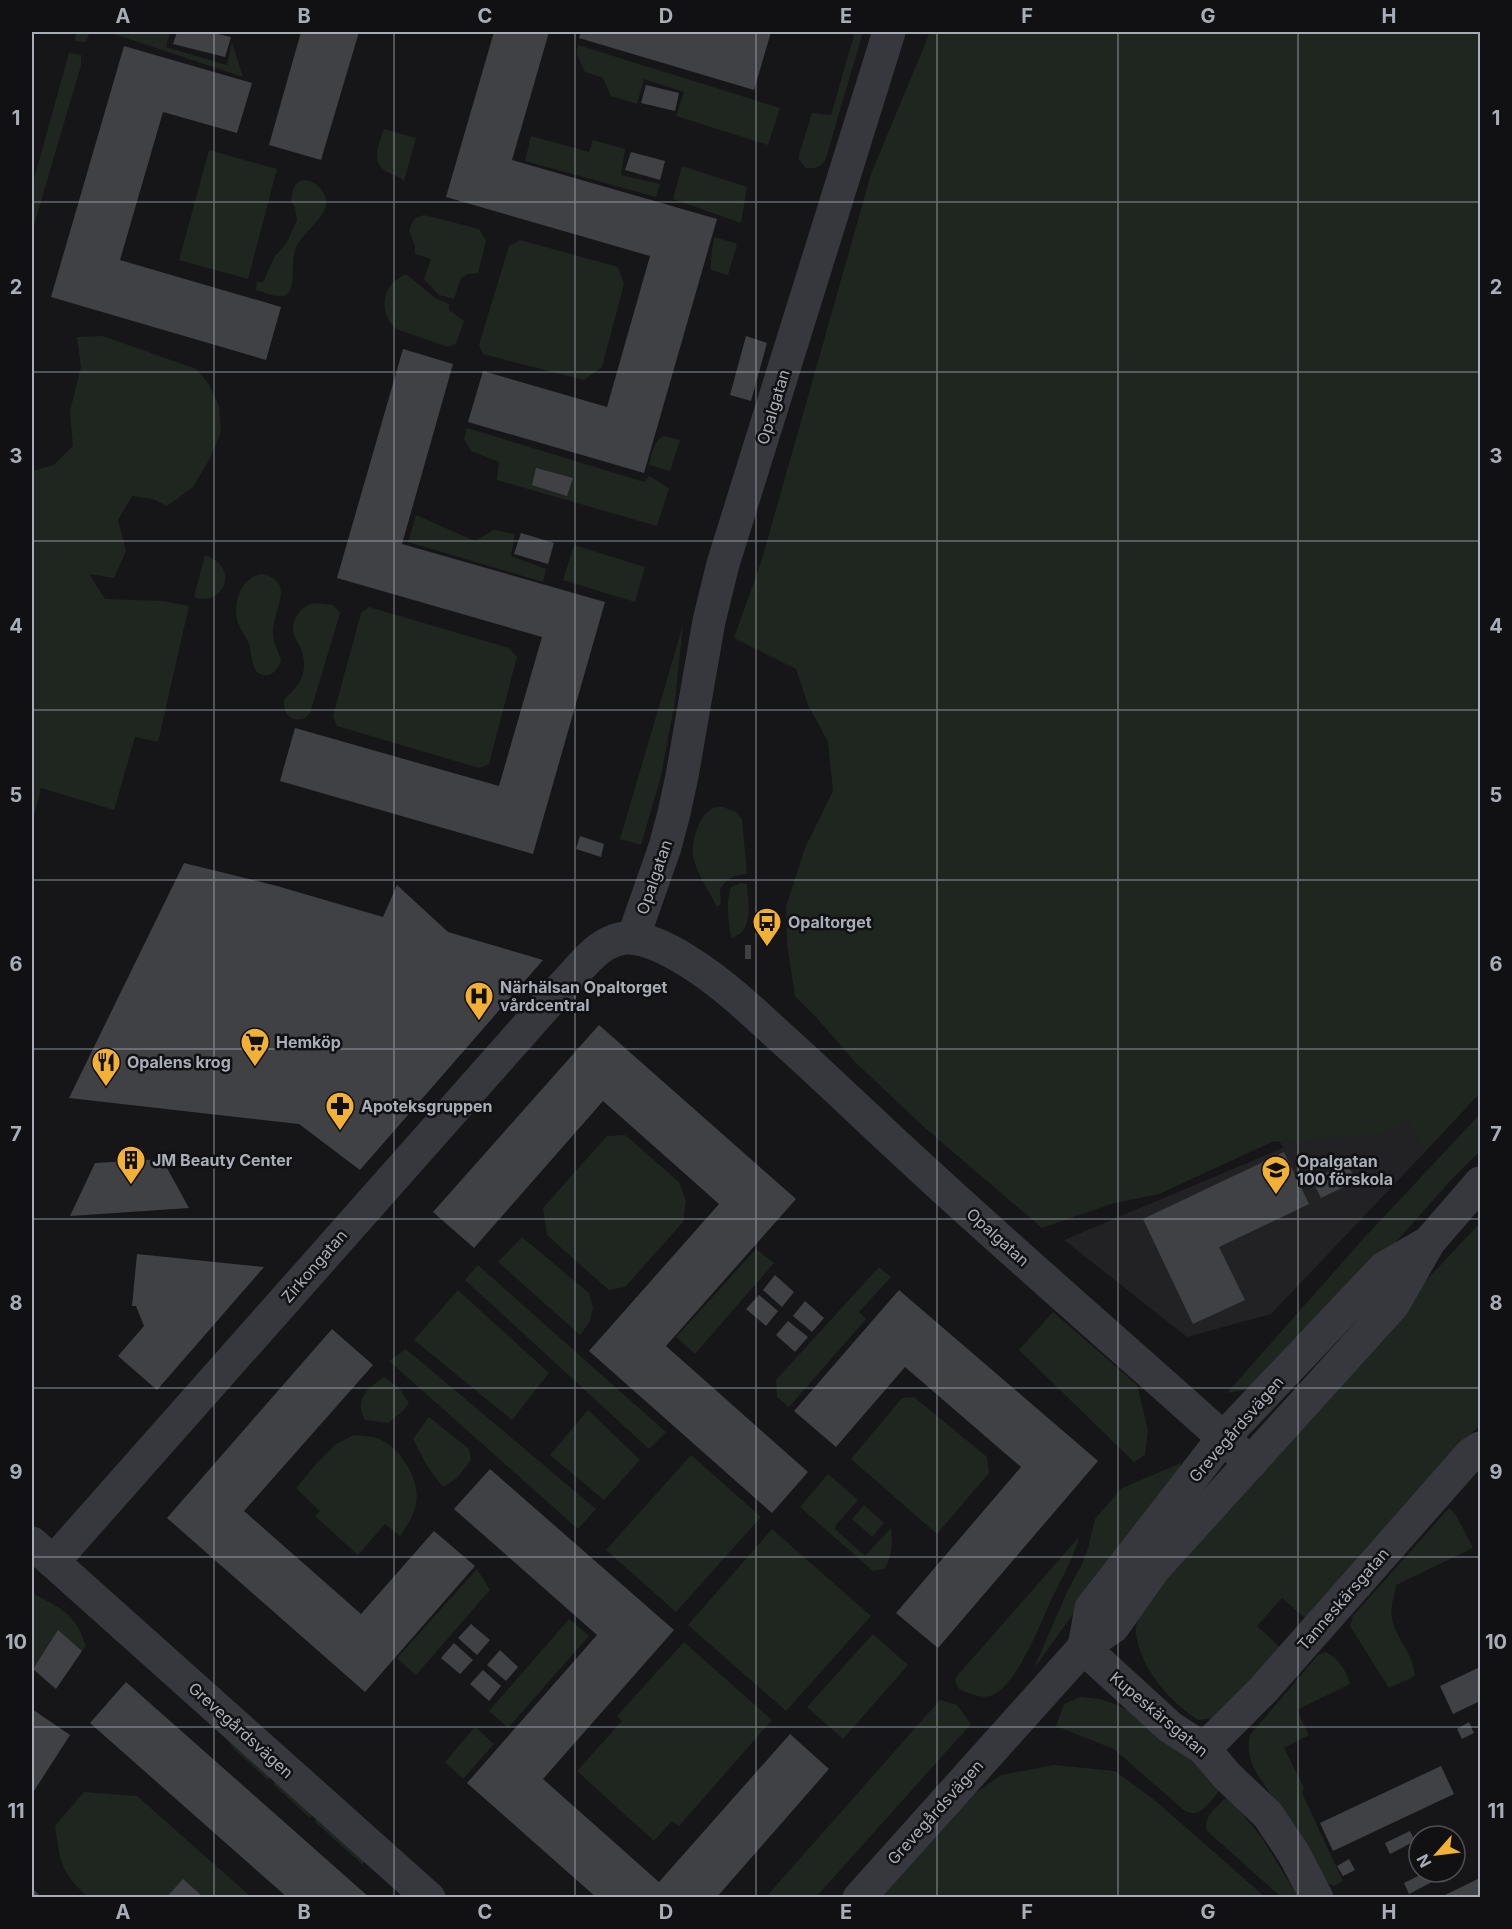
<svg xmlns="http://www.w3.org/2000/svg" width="1512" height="1929" font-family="Inter,sans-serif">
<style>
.built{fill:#222225}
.green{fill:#1e261f}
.building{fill:#404145}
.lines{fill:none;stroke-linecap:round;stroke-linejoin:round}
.minor{stroke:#37383d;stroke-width:33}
.grid{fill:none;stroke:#a8adb8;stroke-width:1.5;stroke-opacity:0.55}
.labels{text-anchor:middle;stroke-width:5;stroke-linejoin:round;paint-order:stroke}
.street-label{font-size:16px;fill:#a8adb8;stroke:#111113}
.poi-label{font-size:16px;font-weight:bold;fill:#a8adb8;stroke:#111113;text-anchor:start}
.neatline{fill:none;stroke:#a8adb8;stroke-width:2}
.grid-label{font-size:20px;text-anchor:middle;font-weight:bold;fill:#a8adb8}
</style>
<rect width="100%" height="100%" fill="#161618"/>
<!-- built -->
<polygon class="built" points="1390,1077 1425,1152 1271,1314 1187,1337 1064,1240 1283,1148 1265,1112"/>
<!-- green -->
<g class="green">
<polygon points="76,32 90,32 86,42 75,41"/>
<polygon points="108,32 170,32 166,47 227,65 232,42 243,77"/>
<path d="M855,32H863L826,158C822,167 816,169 806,168L799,160V155L812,113L831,115Z"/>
<polygon points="930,32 1480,32 1480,1093 1425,1152 1409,1121 1381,1134 1272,1142 1159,1194 1114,1203 1042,1228 925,1128 855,1062 816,1017 795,996 787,943 786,907 805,848 833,791 828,742 808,705 796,669 734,638 762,559 871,174"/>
<polygon points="578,45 780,108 768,145 676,116 684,92 644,79 637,104 611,96 603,78 585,72 577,55"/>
<polygon points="69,53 81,55 81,65 32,232 32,186"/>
<path d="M384,129L416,138L404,181C397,174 389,175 383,169C371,159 380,142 384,129Z"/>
<polygon points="531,136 589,152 593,140 625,149 621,175 660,184 656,197 525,161"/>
<polygon points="209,150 277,169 248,279 179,260"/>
<polygon points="682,166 747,187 741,223 673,199"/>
<path d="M304,180C312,181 319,185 323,192C337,214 301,230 295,250C291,262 296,288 287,294C279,300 264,292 256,290L257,282H263L275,256L286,244L297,220L295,208L291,201C293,191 292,183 304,180Z"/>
<polygon points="424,215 479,229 486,241 478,273 468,274 461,278 454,299 439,295 424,279 431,259 415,254 415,246 409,230 414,219"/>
<polygon points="714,237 735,243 737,245 728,275 711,270 711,258"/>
<polygon points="520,240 618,267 624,284 602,367 584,380 483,354 479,345 509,246"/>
<path d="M406,274L435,298L449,304V310L464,321L456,344L448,347L396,329C384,318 380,299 391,285C394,281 401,277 406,274Z"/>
<polygon points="103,336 196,369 208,383 219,406 221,432 210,458 193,487 167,506 153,499 132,496 118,520 126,551 114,578 89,574 105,599 163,601 189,606 158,742 135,737 114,810 41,788 32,824 32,471 54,465 73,446 70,411 81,367 77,337"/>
<polygon points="467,428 644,482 649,476 669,488 657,526 497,480 499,462 471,451 464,439"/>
<path d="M664,436L680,440L670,471L649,465C651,455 654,440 664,436Z"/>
<polygon points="416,515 475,541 494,530 515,534 511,556 546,569 543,582 408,542"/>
<polygon points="574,545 645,567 635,602 563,580"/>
<path d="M205,555C242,568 222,608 194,597Z"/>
<path d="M262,574C298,582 271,612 273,634C273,643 279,651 281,661C278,669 271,679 260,674C251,670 252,653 249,644C246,637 241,630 238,623C232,603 241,577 262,574Z"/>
<path d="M316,603L333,605L340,613L310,713L305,718C289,723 282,712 285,698C300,687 308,671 302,652C300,645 293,637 293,630C293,615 303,605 316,603Z"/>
<polygon points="369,607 509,648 517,657 489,764 479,768 337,726 333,716 361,613"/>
<polygon points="683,625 675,701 661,776 641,845 620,839"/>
<path d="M723,807L736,812L742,819L747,874C734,875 728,877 720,889L721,904L717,907C710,892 698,876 694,860C690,845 698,815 713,808C715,807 721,807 723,807Z"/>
<path d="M741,883L747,884C748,903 755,931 731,938C729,923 725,902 731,887Z"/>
<polygon points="1480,1114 1480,1151 1451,1180 1278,1375 1253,1389 1227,1393 1364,1238"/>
<polygon points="625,1135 679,1182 686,1201 683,1222 625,1287 609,1290 547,1235 543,1208 607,1136"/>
<path d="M1480,1223V1425L1450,1454L1307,1620L1282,1598L1257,1626L1282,1649L1214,1718L1198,1720C1169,1701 1141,1669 1136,1634C1135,1626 1139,1615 1141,1607L1399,1309Z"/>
<polygon points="522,1237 589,1293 593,1308 590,1321 580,1335 498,1262"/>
<polygon points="756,1249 774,1263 695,1354 676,1337"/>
<polygon points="478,1265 666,1432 649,1449 465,1280"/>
<polygon points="879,1267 891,1277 859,1312 866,1319 789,1407 777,1397 776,1380"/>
<polygon points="458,1290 549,1373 512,1420 414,1340"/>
<polygon points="1053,1312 1137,1385 1148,1430 1145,1455 1134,1462 1019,1350"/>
<polygon points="406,1349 596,1509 578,1529 389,1361"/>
<path d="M384,1377L398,1387L409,1403L403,1411L388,1423L365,1420C353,1400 368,1388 384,1377Z"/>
<polygon points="914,1397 987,1457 989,1473 937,1534 851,1459 902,1398"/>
<polygon points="588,1410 640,1460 604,1500 550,1455"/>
<polygon points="429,1417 469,1449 471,1460 457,1478 443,1487 427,1466 413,1439"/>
<path d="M354,1435C361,1436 370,1436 377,1438C399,1446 421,1479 416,1503C414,1516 407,1525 400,1536L385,1524L358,1555L315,1516L320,1511L296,1488L316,1464L336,1444Z"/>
<polygon points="691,1455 761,1517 676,1612 606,1550"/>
<polygon points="1181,1463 1178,1477 1093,1586 1033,1670 1068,1590 1081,1566 1088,1548 1095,1519 1122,1488"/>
<path d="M828,1474L858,1500L836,1525L835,1529L865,1556L891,1528C893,1540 892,1560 884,1569L873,1571L800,1507Z"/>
<polygon points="864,1505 884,1523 872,1537 852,1519"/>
<path d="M1449,1508L1456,1515L1473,1548L1396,1585C1394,1597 1389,1611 1393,1623C1399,1643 1413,1653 1415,1676L1389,1688L1350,1626L1353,1616Z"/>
<polygon points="772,1529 871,1616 786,1711 688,1625"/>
<path d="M1079,1537C1074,1557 1064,1574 1055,1592C1042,1618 1018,1687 990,1696C981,1699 967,1693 959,1689L955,1681L957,1676Z"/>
<polygon points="477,1569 490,1590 416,1675 397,1658"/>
<path d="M32,1593C47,1601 66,1609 75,1623C80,1630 83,1639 86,1646L82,1651L59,1631L32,1670Z"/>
<polygon points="569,1619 589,1636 508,1728 489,1711"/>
<polygon points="873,1634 908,1665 843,1739 807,1707"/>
<polygon points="684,1642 772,1720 679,1826 672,1821 654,1841 577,1771 622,1721 617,1716"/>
<path d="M1326,1652C1339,1659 1346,1670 1350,1684L1297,1710L1309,1735L1284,1748L1304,1788L1302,1793L1343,1881L1334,1886L1329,1884L1326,1880L1256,1772C1249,1759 1247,1750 1250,1735L1318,1655Z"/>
<path d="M1080,1697C1087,1698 1096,1698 1103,1700C1147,1713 1186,1755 1218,1786L1219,1791C1206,1806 1198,1823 1179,1806L1114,1749L1056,1726L1064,1704Z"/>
<polygon points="940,1700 957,1705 971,1724 816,1897 766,1897"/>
<polygon points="475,1727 494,1744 463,1779 445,1762"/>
<polygon points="225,1737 273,1775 268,1780 235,1750"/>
<polygon points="1054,1765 1115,1771 1157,1802 1265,1897 881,1898 969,1798 1001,1775"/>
<polygon points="277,1779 315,1812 310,1818 273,1784"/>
<path d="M84,1792L137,1796L249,1895L247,1898L88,1897C60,1872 60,1861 55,1826Z"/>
<path d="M1226,1798L1230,1799L1262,1838L1298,1897H1281L1207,1831C1202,1818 1217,1806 1226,1798Z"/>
<polygon points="319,1816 367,1859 362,1864 314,1821"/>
</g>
<!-- building -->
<g class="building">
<polygon points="177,32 209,32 231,37 225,57 173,44"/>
<polygon points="301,32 359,32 321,160 269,145"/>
<polygon points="494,32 549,32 512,160 717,219 644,473 468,422 483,371 607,407 650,256 446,197"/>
<polygon points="581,32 771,32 754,90 579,38"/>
<polygon points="124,46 252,83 237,133 163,112 120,260 281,307 266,360 51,297"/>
<polygon points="646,85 679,93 675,111 641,103"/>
<polygon points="631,152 665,161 660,180 625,170"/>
<polygon points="746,336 767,343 751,401 730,395"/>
<polygon points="403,349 453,364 402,544 605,602 533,854 280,781 295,728 499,786 542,637 337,578"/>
<polygon points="536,468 573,478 567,496 532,485"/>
<polygon points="521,533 554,543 548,564 514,554"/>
<polygon points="580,836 604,844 601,857 576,849"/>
<polygon points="184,863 277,886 383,917 397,885 448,932 543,960 360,1170 299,1124 69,1098"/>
<rect x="745" y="945" width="6" height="14"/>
<polygon points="599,1025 796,1199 666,1346 808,1472 772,1513 589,1351 719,1204 603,1101 474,1248 433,1212"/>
<polygon points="1284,1152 1309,1204 1219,1247 1245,1300 1193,1324 1143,1219"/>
<polygon points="162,1159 189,1208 70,1216 95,1163"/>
<polygon points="1347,1163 1356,1181 1321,1198 1312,1180"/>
<polygon points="137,1254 264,1267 157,1390 118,1356 144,1326 136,1306 132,1306"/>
<polygon points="775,1275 794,1292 782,1307 763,1290"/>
<polygon points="899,1290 1098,1461 938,1648 896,1613 1021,1467 905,1367 836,1447 794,1411"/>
<polygon points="759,1295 778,1311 766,1326 746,1309"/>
<polygon points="805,1301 824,1318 812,1332 793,1316"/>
<polygon points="788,1321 808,1337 795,1352 776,1335"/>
<polygon points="332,1329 373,1365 244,1511 361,1614 434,1531 475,1566 365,1692 167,1518"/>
<polygon points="490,1469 674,1630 543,1779 659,1882 790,1734 829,1769 716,1898 597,1898 467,1783 597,1635 454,1509"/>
<polygon points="471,1624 490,1640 477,1655 458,1638"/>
<polygon points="58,1630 82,1651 56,1689 33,1669"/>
<polygon points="454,1643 473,1660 460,1674 441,1658"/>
<polygon points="500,1650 518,1667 506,1681 487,1665"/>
<polygon points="1480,1667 1480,1701 1453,1714 1440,1686"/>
<polygon points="483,1670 501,1686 489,1701 470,1684"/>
<polygon points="126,1682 370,1898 288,1898 90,1723"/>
<polygon points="32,1709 70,1735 32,1794"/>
<polygon points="1469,1722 1474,1733 1462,1739 1457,1729"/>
<polygon points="1441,1766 1454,1794 1333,1851 1320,1823"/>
<polygon points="1410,1831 1415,1841 1390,1854 1385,1843"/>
<polygon points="1349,1859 1355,1870 1343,1876 1337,1866"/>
<polygon points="1426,1872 1430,1872 1434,1881 1409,1894 1404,1883"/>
<polygon points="1480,1878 1480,1898 1439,1898"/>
<polygon points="183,1879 202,1896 201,1898 166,1898"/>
<polygon points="32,1888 42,1898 32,1898"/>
</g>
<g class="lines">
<!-- minor -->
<g class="minor">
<polyline points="633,938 665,847 674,813 682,776 709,621 723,564 889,32"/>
<polyline points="32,1543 429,1898"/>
<path d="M53,1562L563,986C582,967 601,936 631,938C651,940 672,951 689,962C721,982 749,1008 777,1034C824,1076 869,1120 916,1163C1026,1265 1140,1362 1251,1463"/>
<polyline points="1084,1647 1091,1608 1223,1438 1384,1268 1429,1242"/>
<polyline points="1082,1649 1099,1662 1170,1727 1204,1749 1227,1776 1268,1815 1294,1854 1317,1898"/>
<polyline points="1204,1749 1263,1690 1471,1454 1480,1448"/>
<polyline points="859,1898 1084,1647 1113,1627 1154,1569 1393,1305 1429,1242 1480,1183"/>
</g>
</g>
<!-- grid -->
<path class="grid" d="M214,32V1898M394,32V1898M575,32V1898M756,32V1898M937,32V1898M1118,32V1898M1298,32V1898M32,202H1480M32,372H1480M32,541H1480M32,710H1480M32,880H1480M32,1049H1480M32,1219H1480M32,1388H1480M32,1557H1480M32,1727H1480"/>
<!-- icons -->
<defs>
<g id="bus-pin" transform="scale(1.5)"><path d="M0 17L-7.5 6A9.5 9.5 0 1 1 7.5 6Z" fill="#f2b134" stroke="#111113"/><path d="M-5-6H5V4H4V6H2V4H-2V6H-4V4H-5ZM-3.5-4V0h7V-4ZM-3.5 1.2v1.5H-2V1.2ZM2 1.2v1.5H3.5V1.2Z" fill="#111"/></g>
<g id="hospital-pin" transform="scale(1.5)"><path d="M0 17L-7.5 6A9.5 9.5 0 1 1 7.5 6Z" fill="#f2b134" stroke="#111113"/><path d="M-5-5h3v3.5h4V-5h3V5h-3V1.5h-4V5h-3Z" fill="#111"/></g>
<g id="supermarket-pin" transform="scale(1.5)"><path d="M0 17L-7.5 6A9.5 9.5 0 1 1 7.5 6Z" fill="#f2b134" stroke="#111113"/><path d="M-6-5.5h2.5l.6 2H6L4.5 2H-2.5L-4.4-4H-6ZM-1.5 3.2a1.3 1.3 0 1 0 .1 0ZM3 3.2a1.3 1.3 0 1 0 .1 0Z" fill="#111"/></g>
<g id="restaurant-pin" transform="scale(1.5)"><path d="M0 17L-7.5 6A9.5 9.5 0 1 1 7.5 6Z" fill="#f2b134" stroke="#111113"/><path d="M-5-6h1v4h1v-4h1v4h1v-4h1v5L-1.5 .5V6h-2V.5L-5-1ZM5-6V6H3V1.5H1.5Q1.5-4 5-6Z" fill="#111"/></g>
<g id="pharmacy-pin" transform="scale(1.5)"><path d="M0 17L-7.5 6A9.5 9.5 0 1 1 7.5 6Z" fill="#f2b134" stroke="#111113"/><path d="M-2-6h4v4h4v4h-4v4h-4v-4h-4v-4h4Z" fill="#111"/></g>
<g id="building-pin" transform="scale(1.5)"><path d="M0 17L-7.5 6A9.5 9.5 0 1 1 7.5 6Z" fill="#f2b134" stroke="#111113"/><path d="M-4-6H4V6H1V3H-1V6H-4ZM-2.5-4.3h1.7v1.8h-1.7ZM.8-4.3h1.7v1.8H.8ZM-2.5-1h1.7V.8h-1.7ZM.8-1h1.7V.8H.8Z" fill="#111"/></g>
<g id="school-pin" transform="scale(1.5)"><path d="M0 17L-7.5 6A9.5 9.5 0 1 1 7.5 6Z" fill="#f2b134" stroke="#111113"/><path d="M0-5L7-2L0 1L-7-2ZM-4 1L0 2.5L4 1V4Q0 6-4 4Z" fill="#111"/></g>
</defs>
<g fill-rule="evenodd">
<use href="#bus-pin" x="767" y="922"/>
<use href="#hospital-pin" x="479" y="996"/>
<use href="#supermarket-pin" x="255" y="1042"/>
<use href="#restaurant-pin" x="106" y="1062"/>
<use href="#pharmacy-pin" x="340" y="1106"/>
<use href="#building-pin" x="131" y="1160"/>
<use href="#school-pin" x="1276" y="1170"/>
</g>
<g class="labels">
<!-- street labels -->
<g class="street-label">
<text transform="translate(773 407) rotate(-73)" y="6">Opalgatan</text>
<text transform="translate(654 877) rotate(-71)" y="6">Opalgatan</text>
<text transform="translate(998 1237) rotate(42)" y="6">Opalgatan</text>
<text transform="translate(314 1266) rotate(-49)" y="6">Zirkongatan</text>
<text transform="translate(1236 1429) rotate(-49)" y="6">Grevegårdsvägen</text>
<text transform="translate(1343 1599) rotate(-49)" y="6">Tanneskärsgatan</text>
<text transform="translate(1159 1714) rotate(40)" y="6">Kupeskärsgatan</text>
<text transform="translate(241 1730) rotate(42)" y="6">Grevegårdsvägen</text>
<text transform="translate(935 1812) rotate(-48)" y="6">Grevegårdsvägen</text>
</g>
<!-- poi labels -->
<g class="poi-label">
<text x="788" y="928">Opaltorget</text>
<text x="500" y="993">Närhälsan Opaltorget<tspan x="500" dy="18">vårdcentral</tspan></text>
<text x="276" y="1048">Hemköp</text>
<text x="127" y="1068">Opalens krog</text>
<text x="361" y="1112">Apoteksgruppen</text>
<text x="152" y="1166">JM Beauty Center</text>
<text x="1297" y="1167">Opalgatan<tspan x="1297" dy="18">100 förskola</tspan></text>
</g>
</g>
<!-- border -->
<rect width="1512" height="1929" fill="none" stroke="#111113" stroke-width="66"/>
<!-- north arrow -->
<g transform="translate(1437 1854) rotate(242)"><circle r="28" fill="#111113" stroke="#4d4f55" stroke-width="1.5"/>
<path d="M0-4.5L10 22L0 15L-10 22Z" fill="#f2b134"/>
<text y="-9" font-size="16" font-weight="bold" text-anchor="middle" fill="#a8adb8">N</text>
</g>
<rect x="33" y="33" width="1446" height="1863" class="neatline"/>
<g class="grid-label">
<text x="123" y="23">A</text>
<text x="304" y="23">B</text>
<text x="485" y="23">C</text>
<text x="666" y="23">D</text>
<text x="846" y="23">E</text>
<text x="1027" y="23">F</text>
<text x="1208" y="23">G</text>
<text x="1389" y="23">H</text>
<text x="16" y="125">1</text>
<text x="1496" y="125">1</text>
<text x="16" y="294">2</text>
<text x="1496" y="294">2</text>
<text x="16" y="463">3</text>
<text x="1496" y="463">3</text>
<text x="16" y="633">4</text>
<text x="1496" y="633">4</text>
<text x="16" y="802">5</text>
<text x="1496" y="802">5</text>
<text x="16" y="971">6</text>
<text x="1496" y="971">6</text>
<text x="16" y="1141">7</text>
<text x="1496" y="1141">7</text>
<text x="16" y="1310">8</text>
<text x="1496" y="1310">8</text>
<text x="16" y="1479">9</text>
<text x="1496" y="1479">9</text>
<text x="16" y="1649">10</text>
<text x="1496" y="1649">10</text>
<text x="16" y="1818">11</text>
<text x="1496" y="1818">11</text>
<text x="123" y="1919">A</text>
<text x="304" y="1919">B</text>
<text x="485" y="1919">C</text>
<text x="666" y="1919">D</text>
<text x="846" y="1919">E</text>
<text x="1027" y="1919">F</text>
<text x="1208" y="1919">G</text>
<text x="1389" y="1919">H</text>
</g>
</svg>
